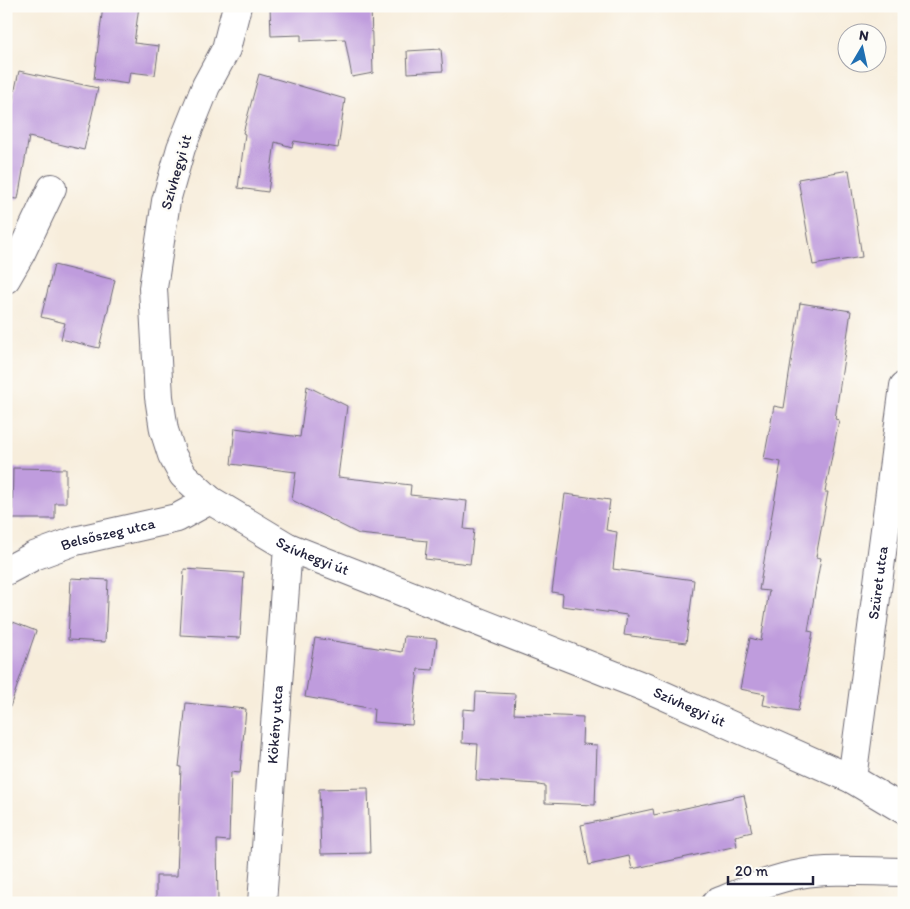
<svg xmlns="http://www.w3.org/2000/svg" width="910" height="909" font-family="Itim,sans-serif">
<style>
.building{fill:#bf9cdd}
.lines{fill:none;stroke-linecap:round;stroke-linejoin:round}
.minor-casing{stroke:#6d6973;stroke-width:30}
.minor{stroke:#fff;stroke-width:28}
.labels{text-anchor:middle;stroke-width:5;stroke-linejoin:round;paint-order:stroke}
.street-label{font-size:15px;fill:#22223b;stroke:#fdfcf7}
</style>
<rect width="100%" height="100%" fill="#fdfcf7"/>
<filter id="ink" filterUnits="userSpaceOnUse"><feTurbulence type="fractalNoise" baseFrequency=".02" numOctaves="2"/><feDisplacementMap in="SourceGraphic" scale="10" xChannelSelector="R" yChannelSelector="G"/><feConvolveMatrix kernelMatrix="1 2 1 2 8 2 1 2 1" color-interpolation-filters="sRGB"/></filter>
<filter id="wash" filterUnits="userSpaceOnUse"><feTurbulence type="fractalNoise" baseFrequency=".0096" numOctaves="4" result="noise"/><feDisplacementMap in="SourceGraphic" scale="20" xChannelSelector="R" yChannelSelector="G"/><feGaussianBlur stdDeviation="1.12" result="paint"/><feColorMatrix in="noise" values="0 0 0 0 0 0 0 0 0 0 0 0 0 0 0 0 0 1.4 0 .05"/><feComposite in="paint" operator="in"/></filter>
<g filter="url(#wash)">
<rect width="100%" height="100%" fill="#f7eddb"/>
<g id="blocks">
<!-- building -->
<g class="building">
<polygon points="103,6 139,6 134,43 159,46 155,75 130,72 128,84 94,79"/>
<polygon points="270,6 371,6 373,73 352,77 345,39 301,41 301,35 271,36"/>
<polygon points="441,49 443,71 408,73 407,51"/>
<polygon points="19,71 98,88 84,150 29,137 18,199 6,198 6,130"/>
<polygon points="259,74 345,99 338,148 294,141 292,147 275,142 268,192 238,188 245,134 243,133"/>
<polygon points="849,170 862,257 813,265 798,179"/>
<polygon points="54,265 115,280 99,348 61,339 65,323 41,317"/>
<polygon points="800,303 851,311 835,419 839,420 825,492 828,492 816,557 821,558 808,631 813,632 798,711 763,705 765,694 740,689 750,638 761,641 769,591 759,590 781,462 764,459 774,406 784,408"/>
<polygon points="307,386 347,406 338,477 411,485 410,495 467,501 464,529 474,530 470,564 425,559 427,541 359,534 292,500 296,472 231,464 235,428 300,437"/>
<polygon points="13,468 66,469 66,503 55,503 55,519 12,519"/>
<polygon points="565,494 610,500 606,530 617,532 613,569 694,580 686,643 624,635 627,615 562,606 563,594 552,592"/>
<polygon points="184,569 244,573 240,638 180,635"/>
<polygon points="71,578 108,580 105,642 68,640"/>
<polygon points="13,622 36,631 10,707 6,706 6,638"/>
<polygon points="404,636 437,639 433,670 418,669 412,725 373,722 374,709 305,697 315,638 402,652"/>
<polygon points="476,692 515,694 514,714 583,717 582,744 597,745 595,805 545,803 545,786 538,785 538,784 476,780 478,744 462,743 463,709 475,710"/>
<polygon points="186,703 246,709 240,773 231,772 229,841 217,840 218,903 156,903 156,876 177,876 181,767 179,767"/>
<polygon points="368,788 370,853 321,854 319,789"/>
<polygon points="744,795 752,832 735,836 737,846 632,869 629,856 589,865 581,825 653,809 654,815"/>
</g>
</g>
</g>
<g filter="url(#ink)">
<use href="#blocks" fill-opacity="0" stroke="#6d6973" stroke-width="1"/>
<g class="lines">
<!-- minor casing -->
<g class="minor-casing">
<g id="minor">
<path id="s1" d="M237,6L226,49L206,86L181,148L166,201L153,288L159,397L164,430L172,455L183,475L210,500L288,547L647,688L852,779L904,810"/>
<polyline points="6,279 21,253 52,188"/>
<path id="s2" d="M6,571L34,556L75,541L177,518L210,500"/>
<path id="s3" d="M852,779L904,386"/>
<path id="s4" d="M262,903L288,547"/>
<path d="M716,903C743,892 771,879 800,874C833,868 870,872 904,872"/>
</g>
</g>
<!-- minor -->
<use href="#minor" class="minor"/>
</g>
</g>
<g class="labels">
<!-- street labels -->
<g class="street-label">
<text transform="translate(176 172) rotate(-74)" y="5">Szívhegyi út</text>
<text dy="5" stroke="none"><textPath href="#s2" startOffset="109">Belsőszeg utca</textPath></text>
<text dy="5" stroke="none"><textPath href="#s1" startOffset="642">Szívhegyi út</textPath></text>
<text dy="5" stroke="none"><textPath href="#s3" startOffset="198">Szüret utca</textPath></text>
<text dy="5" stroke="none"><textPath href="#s1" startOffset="1048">Szívhegyi út</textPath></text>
<text dy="5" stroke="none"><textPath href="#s4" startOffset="179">Kökény utca</textPath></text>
</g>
</g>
<!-- margin -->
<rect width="910" height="909" fill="none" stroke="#fdfcf7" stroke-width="25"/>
<!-- north arrow -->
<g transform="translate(862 48) rotate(9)"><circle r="24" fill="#fdfcf7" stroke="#a5a5ac"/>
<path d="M0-4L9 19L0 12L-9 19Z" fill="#1f6fb2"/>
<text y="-8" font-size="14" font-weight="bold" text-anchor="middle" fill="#22223b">N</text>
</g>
<!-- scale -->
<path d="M728 876v8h85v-8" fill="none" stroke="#22223b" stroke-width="2.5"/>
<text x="735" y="876" font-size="15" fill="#22223b" stroke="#fdfcf7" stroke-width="4" paint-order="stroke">20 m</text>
</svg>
